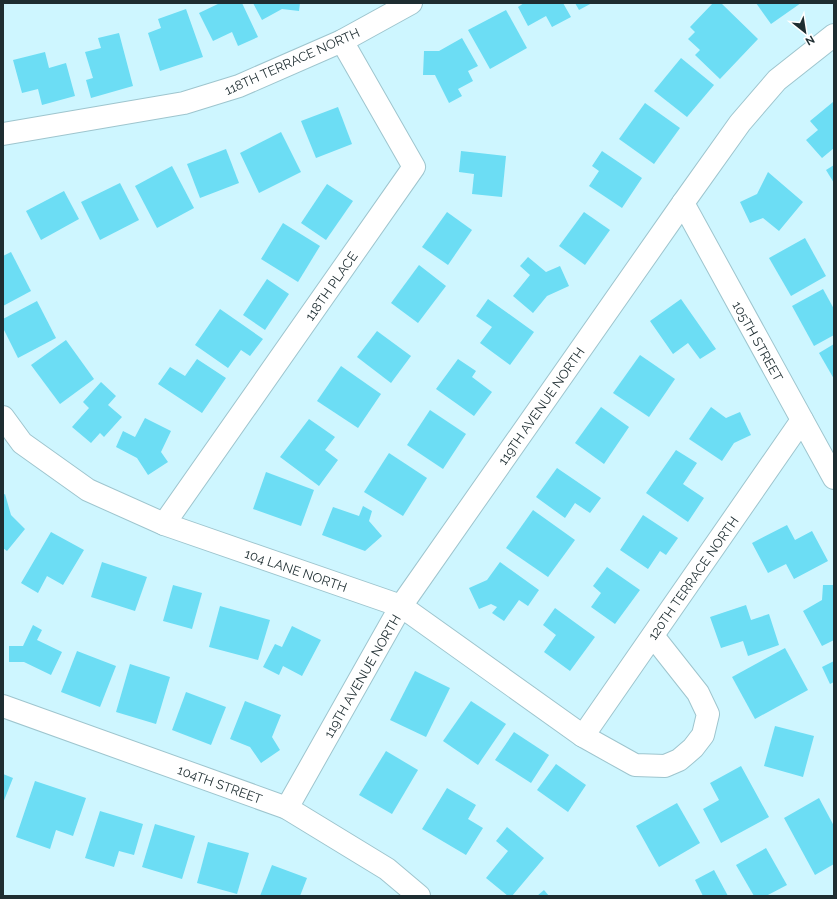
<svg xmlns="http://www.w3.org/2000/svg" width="837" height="899" font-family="Raleway,sans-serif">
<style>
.building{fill:#6cddf4}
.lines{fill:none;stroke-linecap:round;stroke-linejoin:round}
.minor-casing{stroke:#9ec5ce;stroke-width:24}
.minor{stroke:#fff;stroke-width:22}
.labels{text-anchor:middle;stroke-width:3;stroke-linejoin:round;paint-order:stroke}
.street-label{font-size:13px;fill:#1e2d31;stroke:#fff}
</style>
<rect width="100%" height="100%" fill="#cef6ff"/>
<!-- building -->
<g class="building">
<polygon points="220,3 242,3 258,37 238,46 232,32 213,41 199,13"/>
<polygon points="253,3 300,3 299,11 282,9 262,20"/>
<polygon points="524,3 563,3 571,17 552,27 546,16 528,26 518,7"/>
<polygon points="575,3 592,3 579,10"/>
<polygon points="713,3 721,3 758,39 720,79 695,55 700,50 688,39 695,32 690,27"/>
<polygon points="756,3 801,3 771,24"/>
<polygon points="186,9 203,57 160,71 148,33 161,28 158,19"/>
<polygon points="506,10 527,48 490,69 468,30"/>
<polygon points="119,33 133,86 91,98 86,80 93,78 85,52 101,48 98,38"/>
<polygon points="462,38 478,66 468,71 473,81 458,89 462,96 449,103 435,75 423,75 424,51 439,51"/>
<polygon points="45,52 49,68 66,63 75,96 42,105 38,89 22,93 13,60"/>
<polygon points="681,58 714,85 687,117 654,91"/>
<polygon points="833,102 834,148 822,158 806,140 818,130 810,121"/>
<polygon points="645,103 680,128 654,164 619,139"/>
<polygon points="338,107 352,144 316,158 301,121"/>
<polygon points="281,132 301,172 259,193 240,153"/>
<polygon points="226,149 239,183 200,198 187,164"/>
<polygon points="461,151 506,156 502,197 472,194 474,174 459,172"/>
<polygon points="602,151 642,178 622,208 589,186 599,171 592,166"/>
<polygon points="834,165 834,183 826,170"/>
<polygon points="172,166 194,208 157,228 135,186"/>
<polygon points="768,172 803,202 779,231 763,218 750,223 740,202 757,194"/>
<polygon points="120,183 139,220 100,240 81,202"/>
<polygon points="327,184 353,201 326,240 301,223"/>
<polygon points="64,191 79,219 41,240 26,211"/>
<polygon points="447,212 472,230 448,265 422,247"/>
<polygon points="584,212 610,230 585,265 559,246"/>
<polygon points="283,223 320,246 298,282 261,259"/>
<polygon points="805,238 826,276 791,296 769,258"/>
<polygon points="11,252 31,291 3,306 3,256"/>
<polygon points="528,257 546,272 560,266 569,286 547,296 533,313 513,296 530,275 520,266"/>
<polygon points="419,265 446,286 418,323 391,303"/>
<polygon points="267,279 289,294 265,330 243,315"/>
<polygon points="823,289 834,309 834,335 814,346 792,306"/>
<polygon points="488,299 534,332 510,365 480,343 492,327 476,316"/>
<polygon points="681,299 716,349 700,359 688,343 673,354 650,321"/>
<polygon points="37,301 56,338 18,358 3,328 3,319"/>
<polygon points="220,309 263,339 250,356 241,350 228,368 195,345"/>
<polygon points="377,331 411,356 391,383 357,357"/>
<polygon points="66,340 94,379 60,404 31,365"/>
<polygon points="834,344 834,379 819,353"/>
<polygon points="640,355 675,379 649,417 613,393"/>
<polygon points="197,359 226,378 202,413 158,384 170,367 185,376"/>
<polygon points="458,359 476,371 472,377 492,392 474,416 436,389"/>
<polygon points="341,366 381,394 358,428 317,401"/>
<polygon points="101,382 116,396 108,405 122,417 104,437 100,433 91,443 72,427 89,408 83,402"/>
<polygon points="601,407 629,427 604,464 575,443"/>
<polygon points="711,407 726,418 740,412 751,435 734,443 722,461 689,439"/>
<polygon points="430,410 466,434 443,469 407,445"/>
<polygon points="145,418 171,431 161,452 168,462 148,475 137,458 116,447 123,431 135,437"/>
<polygon points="309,419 335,437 325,450 338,460 319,486 280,457"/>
<polygon points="676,450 697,463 683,484 704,498 688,522 646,493"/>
<polygon points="389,453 427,478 403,516 364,492"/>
<polygon points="557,468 601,498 590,513 575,503 565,518 536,497"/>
<polygon points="266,472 314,490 301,526 253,509"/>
<polygon points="5,494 11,515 25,529 7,551 3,548 3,495"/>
<polygon points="363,506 372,511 369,521 382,536 365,551 322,535 333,507 359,516"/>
<polygon points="533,510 575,540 548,577 506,548"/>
<polygon points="643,515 678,538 666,555 660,551 648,569 620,550"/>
<polygon points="787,525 795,540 812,531 828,561 794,579 786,564 768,573 752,543"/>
<polygon points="51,532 84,550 63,585 47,576 38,593 21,583"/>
<polygon points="102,562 147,577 135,611 91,597"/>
<polygon points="500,562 539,590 528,606 519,600 504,621 492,613 497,607 491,604 479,609 469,588 487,580"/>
<polygon points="607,567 640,590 615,624 591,607 601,593 593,586"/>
<polygon points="173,585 202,593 192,629 163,621"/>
<polygon points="823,585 834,585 834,640 822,646 803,611 822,600"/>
<polygon points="746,605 751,620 769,614 779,645 748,656 743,641 721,648 710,617"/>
<polygon points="220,606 270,620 258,660 209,647"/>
<polygon points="555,608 595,637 570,671 544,652 556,635 543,625"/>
<polygon points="33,625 42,630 37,640 62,652 51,675 24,662 9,662 9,646 23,646"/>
<polygon points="292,626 321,640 302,676 283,666 279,675 263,667 275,644 282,647"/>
<polygon points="785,648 808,690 755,719 732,677"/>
<polygon points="77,651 116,666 100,707 61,692"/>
<polygon points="834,661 834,682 830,684 822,667"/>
<polygon points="130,664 170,677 156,724 116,712"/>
<polygon points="415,671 450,688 426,737 390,720"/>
<polygon points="186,692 226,707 211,745 172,730"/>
<polygon points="245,701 281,715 272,737 280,750 261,763 250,747 230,739"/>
<polygon points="471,701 506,724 478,765 443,741"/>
<polygon points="775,726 814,736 803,777 764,766"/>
<polygon points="514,732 549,755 531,783 495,760"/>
<polygon points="386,751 418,770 392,814 359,795"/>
<polygon points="556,764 586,785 568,812 537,790"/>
<polygon points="741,766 769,817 721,843 703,809 719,800 710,783"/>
<polygon points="3,774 13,778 3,803"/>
<polygon points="35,781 86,798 73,836 56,830 50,849 16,837"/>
<polygon points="447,788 476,805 468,819 483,828 466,855 422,829"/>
<polygon points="819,798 834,826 834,864 815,875 784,818"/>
<polygon points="677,803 700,843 659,867 636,826"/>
<polygon points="100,811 143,824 134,855 119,851 114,867 85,858"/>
<polygon points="155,824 195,836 182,879 142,867"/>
<polygon points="507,827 544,858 512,896 508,896 486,878 508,851 496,841"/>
<polygon points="208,842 249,853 237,894 197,883"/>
<polygon points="766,848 787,885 766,896 754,896 736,865"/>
<polygon points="272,865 307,878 300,896 260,896"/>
<polygon points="714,870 728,896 703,896 695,880"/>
<polygon points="544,890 549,896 537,896"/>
</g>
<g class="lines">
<!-- minor casing -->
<g class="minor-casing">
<g id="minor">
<polyline points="3,134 184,103 239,86 342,41 411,3"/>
<polyline points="683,203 834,478"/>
<polyline points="3,417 22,443 88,490 164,524 401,606 583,736 635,765 665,766 679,760 693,748 703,735 708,714 698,693 653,636"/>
<polyline points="164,524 414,167 342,41"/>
<polyline points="3,706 287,808 387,869 419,896"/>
<polyline points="583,736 802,420"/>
<polyline points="287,808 401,606 683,203 740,123 777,80 834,35"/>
</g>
</g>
<!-- minor -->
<use href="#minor" class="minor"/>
</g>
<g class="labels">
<!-- street labels -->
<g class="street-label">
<text transform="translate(292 61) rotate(-24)" y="5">118TH TERRACE NORTH</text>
<text transform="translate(331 286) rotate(-55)" y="5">118TH PLACE</text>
<text transform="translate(758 341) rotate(61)" y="5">105TH STREET</text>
<text transform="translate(541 406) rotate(-55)" y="5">119TH AVENUE NORTH</text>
<text transform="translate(296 570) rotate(19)" y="5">104 LANE NORTH</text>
<text transform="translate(693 578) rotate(-55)" y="5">120TH TERRACE NORTH</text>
<text transform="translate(362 676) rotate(-60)" y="5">119TH AVENUE NORTH</text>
<text transform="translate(220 784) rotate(20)" y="5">104TH STREET</text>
</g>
</g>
<!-- border -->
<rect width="837" height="899" fill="none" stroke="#1e2d31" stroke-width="8"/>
<!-- north arrow -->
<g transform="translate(805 32) rotate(150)" stroke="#ffffff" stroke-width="3" paint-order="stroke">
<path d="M0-3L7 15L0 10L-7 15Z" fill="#1e2d31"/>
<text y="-6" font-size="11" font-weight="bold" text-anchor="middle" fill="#1e2d31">N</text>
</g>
</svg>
